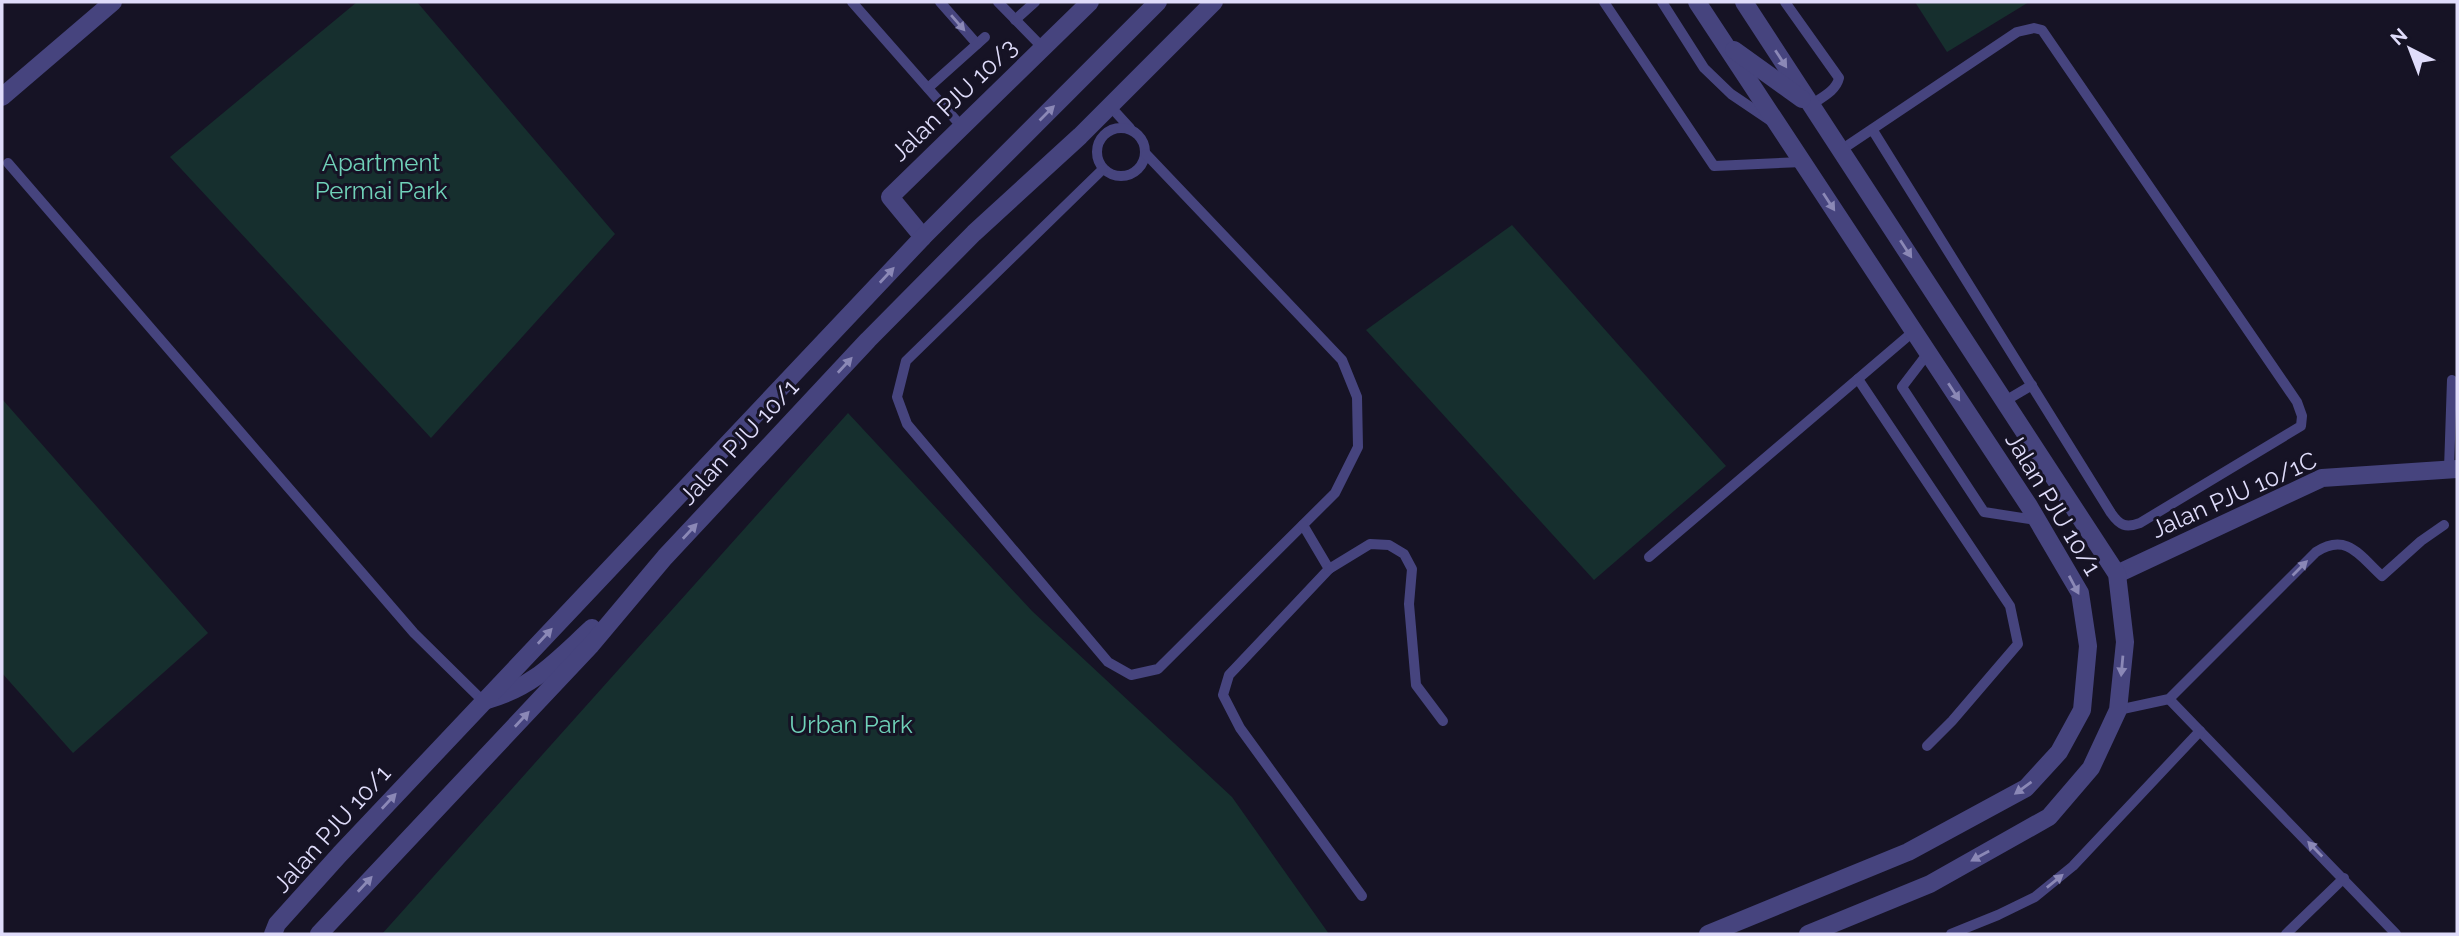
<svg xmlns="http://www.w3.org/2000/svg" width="2459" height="936" font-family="Raleway,sans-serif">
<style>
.green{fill:#162f2e}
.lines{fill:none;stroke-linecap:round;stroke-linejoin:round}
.service{stroke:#46447e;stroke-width:10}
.minor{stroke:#46447e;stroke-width:18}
.tertiary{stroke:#46447e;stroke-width:18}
.oneway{fill:#8b88b6}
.labels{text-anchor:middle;stroke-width:6;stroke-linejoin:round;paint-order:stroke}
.street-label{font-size:24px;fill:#dfdcfa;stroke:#161325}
.park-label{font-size:24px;fill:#70d2b9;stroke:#161325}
</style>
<rect width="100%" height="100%" fill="#161325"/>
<!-- green -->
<g class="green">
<polygon points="357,2 417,2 615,234 431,438 170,157"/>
<polygon points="1915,2 2029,2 1947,52"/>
<polygon points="1512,225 1726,466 1594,580 1366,330"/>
<polygon points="2,399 208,633 73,753 2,673"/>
<polygon points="848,413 1032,611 1232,797 1329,934 382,934"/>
</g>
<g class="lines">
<!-- service -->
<g class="service">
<polyline points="852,2 962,127"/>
<polyline points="940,2 977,44"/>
<polyline points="998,2 1043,48"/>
<polyline points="1604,2 1714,166 1802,162"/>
<polyline points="1662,2 1704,68 1731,94 1771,121"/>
<path d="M1785,2L1839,78C1836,91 1822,97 1811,105"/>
<polyline points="1015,20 1035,2"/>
<polyline points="928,88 985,37"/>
<polyline points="1109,105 1130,128"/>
<circle cx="1121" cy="152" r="24"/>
<path d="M1841,150L2017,32L2034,28L2042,30L2297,402L2302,416L2301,426L2140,523C2126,528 2120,526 2111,513L1872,129"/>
<polyline points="8,163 414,633 483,701"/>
<polyline points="1103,169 906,361 897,397 907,424 1108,662 1131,675 1158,669 1335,493 1358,447 1357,397 1342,360 1146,154"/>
<polyline points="1928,353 1902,387 1984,512 2036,520"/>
<polyline points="1858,379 2010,606 2018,644 1952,721 1927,746"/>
<polyline points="2005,401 2032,385"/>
<polyline points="2449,469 2452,380"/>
<polyline points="1303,525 1329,569 1229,675 1223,695 1240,728 1362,896"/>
<polyline points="1649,557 1914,331"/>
<polyline points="1329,569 1370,544 1389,545 1404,554 1412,569 1409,604 1416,685 1443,721"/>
<polyline points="2169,699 2396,934"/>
<path d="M2118,710L2169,699L2316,552C2347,532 2360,556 2382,576L2421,541L2444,525"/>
<polyline points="1951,934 1998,915 2035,897 2073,866 2200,731"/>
<polyline points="2286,934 2344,878"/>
</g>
<!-- minor -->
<g class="minor">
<polyline points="2,97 113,2"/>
<polyline points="923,237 890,197 1090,2"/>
<polyline points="2117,574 2322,478 2457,469"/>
</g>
<!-- tertiary -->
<g class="tertiary">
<polyline points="1697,2 2029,506 2080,593 2088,646 2082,710 2059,752 2026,788 1908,852 1708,934"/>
<polyline points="1744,2 2117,574 2125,642 2118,710 2091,768 2049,817 1930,884 1808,934"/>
<polyline points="1734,50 1802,99"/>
<path d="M487,700C534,687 557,660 592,628"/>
<polyline points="273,934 277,924 340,854 923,237 1158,2"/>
<polyline points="319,934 591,645 665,557 868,340 974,233 1080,136 1214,2"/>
</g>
</g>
<!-- one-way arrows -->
<defs><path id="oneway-solid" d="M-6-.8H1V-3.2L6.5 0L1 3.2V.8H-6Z" transform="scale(1.75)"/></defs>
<g class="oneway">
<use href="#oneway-solid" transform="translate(958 23) rotate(49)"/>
<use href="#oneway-solid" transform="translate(1781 59) rotate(57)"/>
<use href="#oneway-solid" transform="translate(1047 113) rotate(-45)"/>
<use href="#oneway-solid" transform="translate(1829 202) rotate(57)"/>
<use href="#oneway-solid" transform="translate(1906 249) rotate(57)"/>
<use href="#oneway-solid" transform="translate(887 275) rotate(-47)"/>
<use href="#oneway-solid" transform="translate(845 365) rotate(-47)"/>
<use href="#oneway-solid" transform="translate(1954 392) rotate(57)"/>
<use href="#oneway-solid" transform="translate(690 531) rotate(-47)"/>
<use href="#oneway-solid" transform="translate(2300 568) rotate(-45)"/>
<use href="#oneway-solid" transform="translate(2074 585) rotate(62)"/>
<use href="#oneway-solid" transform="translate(545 636) rotate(-47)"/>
<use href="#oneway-solid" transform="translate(2122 666) rotate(95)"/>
<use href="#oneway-solid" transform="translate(522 719) rotate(-47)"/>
<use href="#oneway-solid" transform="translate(2023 788) rotate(144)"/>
<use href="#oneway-solid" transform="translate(389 801) rotate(-47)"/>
<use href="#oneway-solid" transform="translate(2315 849) rotate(-134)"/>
<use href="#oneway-solid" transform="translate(1980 856) rotate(151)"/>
<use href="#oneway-solid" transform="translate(2055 881) rotate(-39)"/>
<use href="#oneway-solid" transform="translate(365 884) rotate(-47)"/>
</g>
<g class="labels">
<!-- street labels -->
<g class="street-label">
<text transform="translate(954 100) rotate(-44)" y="8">Jalan PJU 10/3</text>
<text transform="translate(739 442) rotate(-47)" y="8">Jalan PJU 10/1</text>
<text transform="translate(2234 495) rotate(-24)" y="8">Jalan PJU 10/1C</text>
<text transform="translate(2053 504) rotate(59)" y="8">Jalan PJU 10/1</text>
<text transform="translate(332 829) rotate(-48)" y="8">Jalan PJU 10/1</text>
</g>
<!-- park labels -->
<g class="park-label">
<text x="381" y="171">Apartment<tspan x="381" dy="28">Permai Park</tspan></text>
<text x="851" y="733">Urban Park</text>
</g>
</g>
<!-- border -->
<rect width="2459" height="936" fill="none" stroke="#dfdcfa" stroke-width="7"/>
<!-- north arrow -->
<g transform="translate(2410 49) rotate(318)" stroke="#161325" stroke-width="5" paint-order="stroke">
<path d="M0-5L12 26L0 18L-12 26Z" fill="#dfdcfa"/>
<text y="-10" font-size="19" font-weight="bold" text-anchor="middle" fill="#dfdcfa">N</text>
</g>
</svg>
